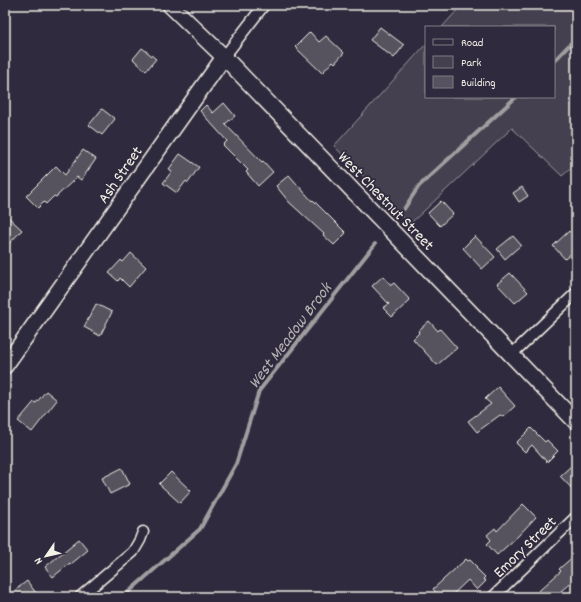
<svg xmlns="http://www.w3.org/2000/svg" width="581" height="602" font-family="Dekko,sans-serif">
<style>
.green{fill:#454050;stroke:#9c989c}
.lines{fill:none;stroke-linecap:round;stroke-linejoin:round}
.stream{stroke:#a19ea0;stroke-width:4}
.building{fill:#56525f;stroke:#f4f1e8}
.street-casing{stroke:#f4f1e8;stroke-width:13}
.secondary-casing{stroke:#f4f1e8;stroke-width:18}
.street{stroke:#2f2a3d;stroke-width:10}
.secondary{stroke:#2f2a3d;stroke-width:15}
.labels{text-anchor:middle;stroke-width:3.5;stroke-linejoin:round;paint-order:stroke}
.street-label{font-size:16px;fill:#f4f1e8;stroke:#2f2a3d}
.water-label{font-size:17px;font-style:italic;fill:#b6b2b2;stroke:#2f2a3d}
</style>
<rect width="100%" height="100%" fill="#2f2a3d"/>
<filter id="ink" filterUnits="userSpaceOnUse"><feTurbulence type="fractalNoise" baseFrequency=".025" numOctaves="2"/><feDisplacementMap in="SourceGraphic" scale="8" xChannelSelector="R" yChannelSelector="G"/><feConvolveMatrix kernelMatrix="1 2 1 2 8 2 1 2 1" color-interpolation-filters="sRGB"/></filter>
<g filter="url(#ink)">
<!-- green -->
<polygon class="green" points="462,5 576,5 576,164 562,176 512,128 410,224 334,146 426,44 426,97 554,97 554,27 442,27"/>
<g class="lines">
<!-- stream -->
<g class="stream">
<polyline points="554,61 576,38"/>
<polyline points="404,209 419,186 516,97"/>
<polyline points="123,597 200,529 236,464 259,391 375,244"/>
</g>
</g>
<!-- building -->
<g class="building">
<polygon points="380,27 404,45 394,58 370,40"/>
<polygon points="310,32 319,42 326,36 344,53 335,63 333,61 322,73 295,47"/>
<polygon points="142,48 156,59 146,71 133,59"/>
<polygon points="224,103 235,116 225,124 262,162 263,161 273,172 258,186 246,172 248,170 223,145 227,141 200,111 206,105 213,113"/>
<polygon points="102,109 115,119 102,135 89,125"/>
<polygon points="83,150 96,159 81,180 77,177 56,197 54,196 46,204 44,202 38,208 26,196 56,166 65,175"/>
<polygon points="180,154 199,167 188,183 186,181 177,193 163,183 172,171 169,169"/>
<polygon points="289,175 312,201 313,200 346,233 334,245 323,235 324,234 289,202 276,186"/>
<polygon points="522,187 528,196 519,202 513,193"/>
<polygon points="441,201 453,214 440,226 428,213"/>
<polygon points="5,214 22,230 5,248"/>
<polygon points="569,231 576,239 576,249 565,259 553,246"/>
<polygon points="475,236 495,257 482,269 463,248"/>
<polygon points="513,236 521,245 505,259 497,249"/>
<polygon points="131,253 146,267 129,287 120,278 118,281 109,273 121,260 123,262"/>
<polygon points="510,273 528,292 515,303 497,284"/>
<polygon points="383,276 391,285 394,283 410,300 392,317 383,308 389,304 372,286"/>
<polygon points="96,304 112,312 100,336 84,327"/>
<polygon points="429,321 438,331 440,329 457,348 437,365 413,339 419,333 418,331"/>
<polygon points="498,387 515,406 503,417 500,415 477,432 468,421 491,404 485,399"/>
<polygon points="46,391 57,400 32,432 18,421 34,402 36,403"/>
<polygon points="531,428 545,442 547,440 558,451 547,462 532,445 525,452 516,443"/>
<polygon points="571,466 576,471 576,493 560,476"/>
<polygon points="122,468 130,484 110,494 102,478"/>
<polygon points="171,472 191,491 180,503 159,484"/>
<polygon points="523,504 536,517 517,537 497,555 487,544 491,540 487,535 495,528 497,531"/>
<polygon points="79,539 88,550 71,564 70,563 53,577 45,567"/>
<polygon points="576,554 576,578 561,591 567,597 532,597 561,571 559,569"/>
<polygon points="466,559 468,561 470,560 477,567 476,568 485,577 483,579 486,581 477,590 468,580 450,597 440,597 433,589"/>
<polygon points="27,581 39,597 6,597"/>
</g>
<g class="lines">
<!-- street casing -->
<g class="street-casing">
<g id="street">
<polyline points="224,57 264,5"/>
<polyline points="511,355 576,293"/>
<polyline points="80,597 133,552 140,540 143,532"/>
<polyline points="493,597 576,517"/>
</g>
</g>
<!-- secondary casing -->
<g class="secondary-casing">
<g id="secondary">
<polyline points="170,5 224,57 576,422"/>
<polyline points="5,366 224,57"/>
</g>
</g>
<!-- street -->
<use href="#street" class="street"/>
<!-- secondary -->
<use href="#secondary" class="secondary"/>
</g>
</g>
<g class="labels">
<!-- street labels -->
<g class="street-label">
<text transform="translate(119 174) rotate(-55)" y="6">Ash Street</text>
<text transform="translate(387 200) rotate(46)" y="6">West Chestnut Street</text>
<text transform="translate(524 546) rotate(-44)" y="6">Emory Street</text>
</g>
<!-- water labels -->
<g class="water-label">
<text transform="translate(289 335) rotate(-53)" y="6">West Meadow Brook</text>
</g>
</g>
<!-- margin -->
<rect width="581" height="602" fill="none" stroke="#2f2a3d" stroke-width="20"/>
<rect x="10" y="10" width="561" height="582" fill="none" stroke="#f4f1e8" stroke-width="1.5" filter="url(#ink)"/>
<!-- legend -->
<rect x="425" y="26" width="130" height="72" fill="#2f2a3d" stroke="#7e7a81"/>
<rect x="433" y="39" width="20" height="6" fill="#2f2a3d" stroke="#7e7a81"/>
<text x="461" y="46" font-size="12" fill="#f4f1e8">Road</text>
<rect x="433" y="56" width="20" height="12" fill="#454050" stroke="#7e7a81"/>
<text x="461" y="66" font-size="12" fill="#f4f1e8">Park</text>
<rect x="433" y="76" width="20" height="12" fill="#56525f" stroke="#7e7a81"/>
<text x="461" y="86" font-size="12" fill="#f4f1e8">Building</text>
<!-- north arrow -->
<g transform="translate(46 556) rotate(236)" stroke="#2f2a3d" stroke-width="3" paint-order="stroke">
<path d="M0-3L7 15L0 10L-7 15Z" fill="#f4f1e8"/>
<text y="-6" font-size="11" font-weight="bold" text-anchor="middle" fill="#f4f1e8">N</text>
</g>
</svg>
